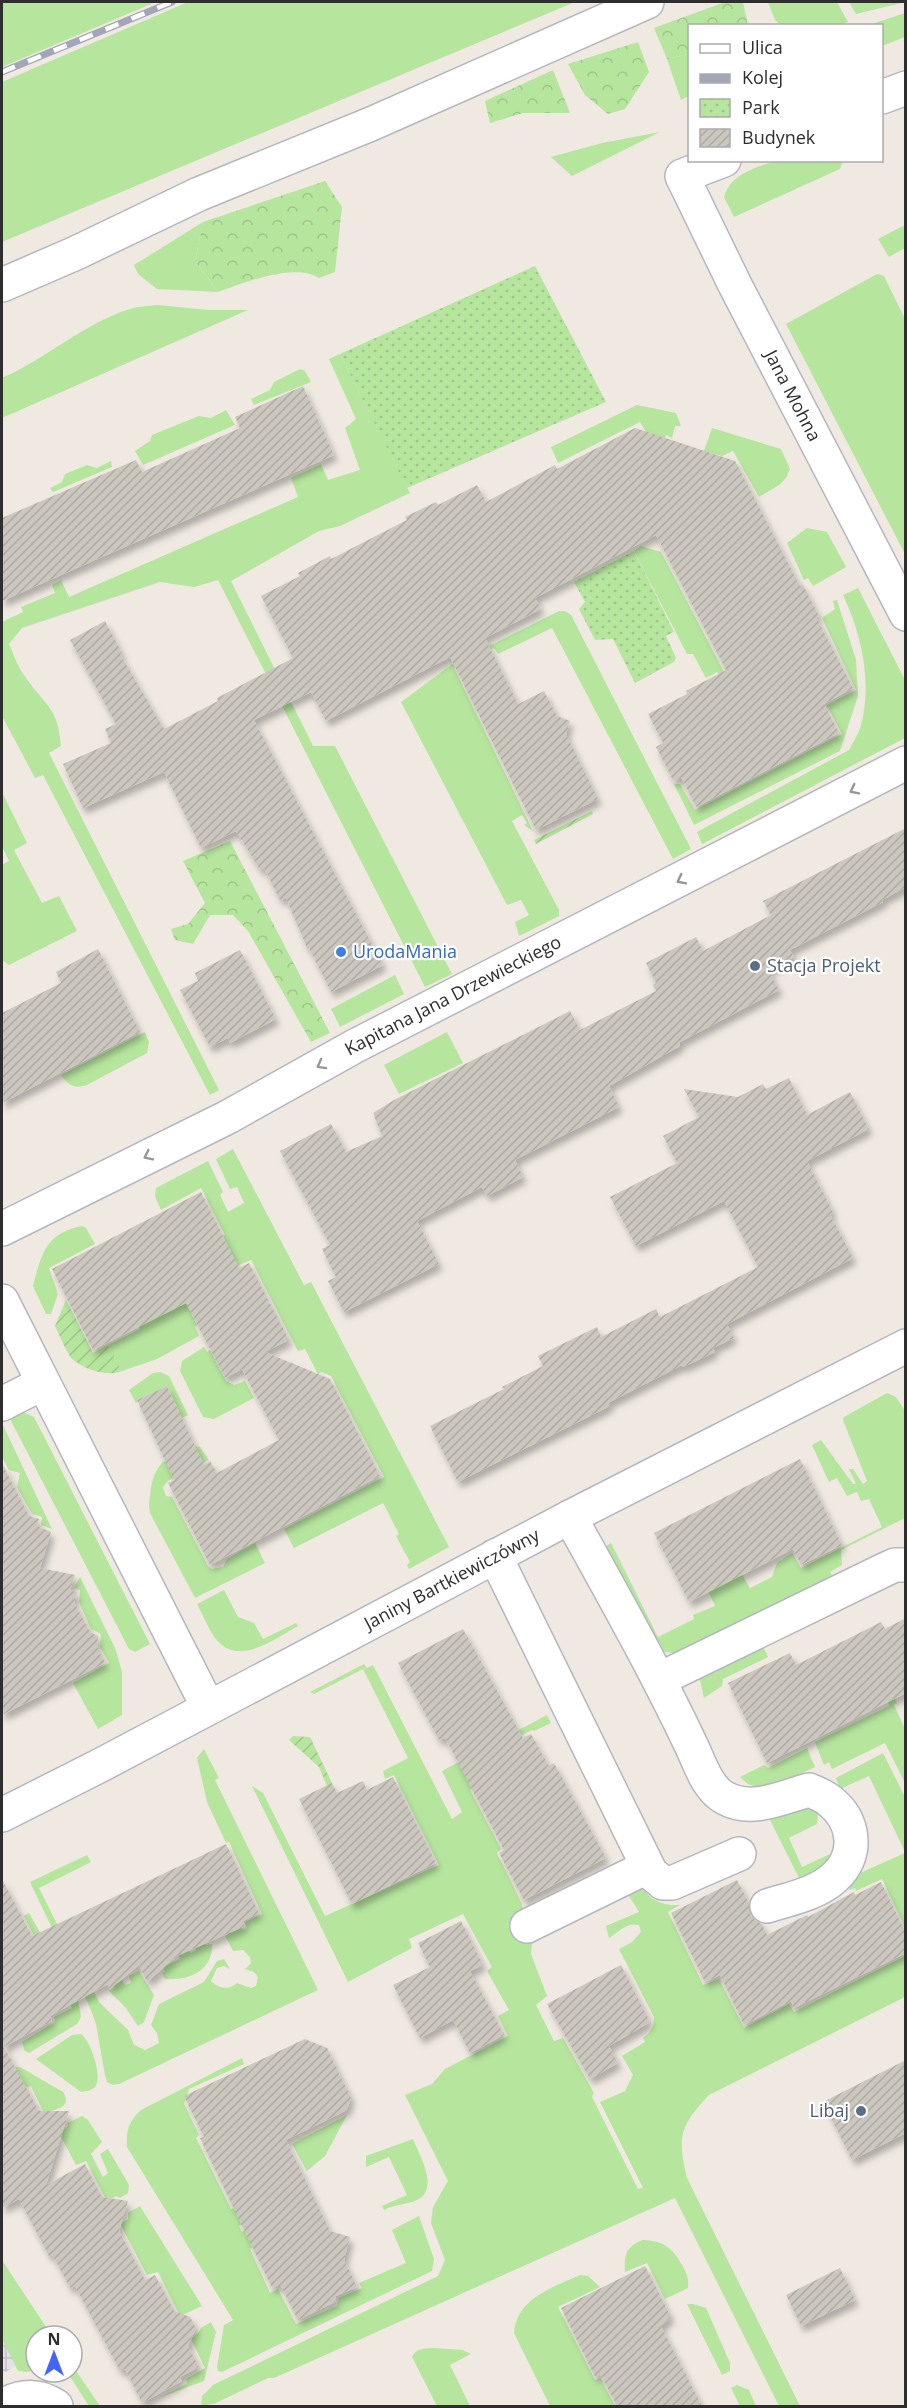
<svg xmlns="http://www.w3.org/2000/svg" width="907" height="2408" font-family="'Open Sans',sans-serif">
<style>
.industrial{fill:url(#industrial-grid)}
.grass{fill:#b6e59e}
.forest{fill:url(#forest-crowns)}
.park{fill:url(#park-dots)}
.garden{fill:url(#garden-furrows)}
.building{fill:url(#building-hatch);filter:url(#shadow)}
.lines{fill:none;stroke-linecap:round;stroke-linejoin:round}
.minor-casing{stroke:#b4b7c1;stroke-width:36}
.minor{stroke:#fff;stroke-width:33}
.rail-casing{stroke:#a3a6b8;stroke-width:7}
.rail{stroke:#fff;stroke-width:4.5;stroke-dasharray:14;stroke-linecap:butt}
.oneway{stroke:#969696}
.shop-dot{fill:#3f7fe0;stroke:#fff;stroke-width:2}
.service-dot{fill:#5c6f8a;stroke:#fff;stroke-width:2}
.labels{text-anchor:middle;stroke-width:4.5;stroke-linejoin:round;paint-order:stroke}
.street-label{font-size:18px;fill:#2e2e2e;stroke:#fff}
.shop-label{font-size:18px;fill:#366cbe;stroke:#fff;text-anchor:start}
.service-label{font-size:18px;fill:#4e5e75;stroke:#fff;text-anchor:start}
</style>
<defs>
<pattern id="industrial-grid" width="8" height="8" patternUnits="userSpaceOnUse" patternTransform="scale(1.5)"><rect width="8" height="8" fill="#e3e1e8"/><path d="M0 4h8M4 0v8" fill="none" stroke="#c3c1c7"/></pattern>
<pattern id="forest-crowns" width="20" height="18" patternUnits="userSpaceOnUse" patternTransform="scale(1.5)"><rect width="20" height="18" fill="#b6e59e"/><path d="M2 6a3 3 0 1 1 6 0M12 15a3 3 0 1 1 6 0" fill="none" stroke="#9dc588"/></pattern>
<pattern id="park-dots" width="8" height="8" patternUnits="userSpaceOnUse" patternTransform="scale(1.5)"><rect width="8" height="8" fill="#b6e59e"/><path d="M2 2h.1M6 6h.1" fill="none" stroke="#9dc588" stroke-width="1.8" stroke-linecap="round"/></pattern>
<pattern id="garden-furrows" width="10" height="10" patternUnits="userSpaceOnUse" patternTransform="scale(1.5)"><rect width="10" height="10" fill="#b6e59e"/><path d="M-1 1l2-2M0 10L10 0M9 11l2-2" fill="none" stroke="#9dc588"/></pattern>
<pattern id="building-hatch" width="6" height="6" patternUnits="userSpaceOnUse" patternTransform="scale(1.5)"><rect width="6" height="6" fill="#cbc7bf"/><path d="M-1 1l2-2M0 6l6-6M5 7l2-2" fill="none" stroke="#afaba4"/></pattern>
<filter id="shadow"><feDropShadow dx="3.5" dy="6" stdDeviation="3" flood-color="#0004"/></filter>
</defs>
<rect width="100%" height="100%" fill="#efe9e1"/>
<!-- industrial -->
<polygon class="industrial" points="2,2326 22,2362 2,2374"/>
<!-- grass -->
<g class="grass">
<polygon points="2,2 156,2 2,67"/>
<polygon points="188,2 575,2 2,242 2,82"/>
<polygon points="768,2 837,2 848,22 839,25 781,25 775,20"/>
<polygon points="849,2 906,2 856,14"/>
<polygon points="905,13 905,37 882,46 882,26 869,25"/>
<polygon points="689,54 689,96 681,100 667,59"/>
<polygon points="660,132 572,176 551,157 602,143"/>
<path d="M775,161H843L840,169L734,217L724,197C731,174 754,168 775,161Z"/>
<polygon points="203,222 195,261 218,292 157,289 138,274 134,265"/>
<polygon points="905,225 905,248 889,257 878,239"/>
<polygon points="877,274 884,276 905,319 905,554 786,324"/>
<path d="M158,305L208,310H248L2,418V378C46,359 84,323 130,309C139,306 149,306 158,305Z"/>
<path d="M340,354L410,493L340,526L319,531L231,581L313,746H335L452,974L425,987L218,580L194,587L160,582L22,628L9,644C14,655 18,668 26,678C46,706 58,708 61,746L49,753L219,1090L210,1095L43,775L35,778L2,716V622L23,612L21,607L55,593L52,585L61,580L69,597L298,497L291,478L321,464L328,480L360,470L345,428L356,419L329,359Z"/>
<polygon points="300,369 305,371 311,382 254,405 251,399 270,390 274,382"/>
<polygon points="637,405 676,413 681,426 675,426 672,438 666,435 665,438 646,432 640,422 558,463 551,447"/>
<polygon points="226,410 235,425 143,465 135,451 150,441 152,435 199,416 211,418"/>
<polygon points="712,428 781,449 790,469 786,478 779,485 759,497 733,451 722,456 704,451"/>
<polygon points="111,461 112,467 53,492 50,488 62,482 65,474 87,465 97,468"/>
<polygon points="807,528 827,532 846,567 813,586 808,578 804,580 787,543"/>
<polygon points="641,546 661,552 724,672 719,674 717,672 706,678 693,654 687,654 634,551"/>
<path d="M858,588L905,680V738L702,844L697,832L849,750C852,744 857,736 860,729C873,685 862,635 843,595Z"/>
<polygon points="837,600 856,660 858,696 840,751 694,825 674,784 680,784 695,810 842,734 827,705 856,690 822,618 835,609 833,601"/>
<polygon points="559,611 565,611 571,615 691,849 673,859 552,628 498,654 494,648 454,668 533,831 524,825 527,823 522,815 512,821 559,910 559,916 519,936 515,922 529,915 521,900 507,905 401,702 451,665"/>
<polygon points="3,794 27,843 14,850 42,903 59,896 77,931 9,965 2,960 2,865 9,861 2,846"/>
<polygon points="395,975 404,994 340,1027 331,1009"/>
<path d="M145,1032L149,1042L147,1053L87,1085C75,1089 69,1086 61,1075Z"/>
<polygon points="447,1032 463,1063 399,1094 384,1065"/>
<polygon points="233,1149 304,1285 311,1282 449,1547 409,1569 407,1565 410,1562 396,1536 399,1534 383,1503 294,1548 284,1529 384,1477 331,1376 322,1372 318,1374 305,1349 298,1351 251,1260 234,1267 219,1238 225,1235 201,1188 161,1210 155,1196 156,1188 208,1161 223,1192 220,1195 228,1212 244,1203 237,1187 230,1189 216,1159"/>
<path d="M82,1226L86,1228L95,1244L49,1268L58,1294L51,1314H46L33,1286C41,1256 45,1233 82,1226Z"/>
<polygon points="184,1298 197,1325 195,1327 199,1336 157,1359 122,1371 108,1345 140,1329 134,1319"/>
<polygon points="204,1347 207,1352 210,1350 226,1381 234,1385 245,1381 254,1398 214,1419 203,1417 180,1371 182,1361"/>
<polygon points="160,1372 169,1376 188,1415 168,1425 164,1418 179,1411 167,1386 137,1400 138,1402 136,1403 129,1390 153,1373"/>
<polygon points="887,1393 896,1397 905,1411 905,1518 841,1550 842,1565 830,1572 835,1581 685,1654 665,1652 656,1645 606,1546 611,1543 658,1637 694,1619 693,1615 715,1606 703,1581 735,1563 750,1588 772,1577 777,1563 792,1553 801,1568 882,1527 869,1499 861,1501 857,1492 847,1496 837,1478 829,1482 812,1445 821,1440 853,1484 856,1484 849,1469 853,1469 863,1484 867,1481 843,1420 844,1417"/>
<polygon points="21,1411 34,1417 150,1644 135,1652 129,1649 8,1415"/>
<polygon points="2,1423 52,1529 41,1525 42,1517 32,1514 17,1487 20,1473 9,1470 2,1457"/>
<path d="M193,1446L200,1447L209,1460L168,1481L163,1487L166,1496L172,1497L208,1566L212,1569L223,1567L227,1559L255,1543L265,1563L195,1598L150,1513C148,1504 150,1497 151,1488C156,1460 169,1457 193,1446Z"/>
<polygon points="80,1577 115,1648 119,1661 122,1672 122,1715 98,1729 73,1683 109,1663 100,1647 101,1634 91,1629 79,1602 80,1590 74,1588"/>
<path d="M224,1590L238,1617L254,1623L263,1639L296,1623L298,1626C274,1639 238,1668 215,1638C208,1628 203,1615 197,1604Z"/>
<polygon points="763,1646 768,1657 723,1679 722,1686 704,1698 700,1680 704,1670"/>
<path d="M364,1664L367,1668L373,1665L452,1819L462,1812L442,1771L547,1715L551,1723L534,1731L532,1730L464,1764L475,1787L470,1790L501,1849L497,1853L522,1904L524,1919L551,1926L553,1931L532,1944L531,1954L547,1996L536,2005L554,2041L563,2038L594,2093L592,2097L638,2189L643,2188L600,2102L625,2091L633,2075L622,2056L645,2042L643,2038C651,2032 654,2027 654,2017L619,1949L632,1942L641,1932L639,1925C626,1922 619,1932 609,1938L606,1926L639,1912L629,1896L592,1911L637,1880C648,1898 658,1906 680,1905L668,1912L703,1985L719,1979L744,2028L789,2004L794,2012L905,1956V1997L709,2095C680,2126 677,2136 687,2178L800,2406H779L675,2198L274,2378H268L216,2403L201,2406L202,2396L213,2385L438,2276L445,2260L431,2223L433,2207L448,2181L405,2095L432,2084L445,2069L508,2036L498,2016L509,2010L487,1971L492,1967L463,1914L409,1939L412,1948L348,1982L252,1786L263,1793L325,1916L439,1865L394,1775L385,1779L383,1771L408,1758L363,1669L314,1694L310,1692Z"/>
<polygon points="895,1699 897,1703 894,1705 905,1729 905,1783 885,1743 832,1769 829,1762 824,1765 815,1742 889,1706 888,1702"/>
<polygon points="807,1748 815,1767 767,1790 748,1784 740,1777 764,1765 768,1768"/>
<path d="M204,1749L219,1778L215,1780L318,1990L119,2084L113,2085L107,2082L105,2075L96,2024L91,2010L30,1882L87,1855L91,1862L39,1888L58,1926L60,1925L99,2002L128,2030L134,2045L145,2050L159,2043L157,2033L151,2025L159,2004L204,1982L217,1961L224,1959L230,1969L224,1966L217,1968L211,1981C218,1988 228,1991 237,1983L251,1988L256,1986L258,1977L254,1972L245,1969L251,1963L250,1957L243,1950L233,1951L225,1936L228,1935L226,1931L240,1925L242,1930L247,1928L245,1922L262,1914L229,1842L226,1843L207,1802L197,1758Z"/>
<polygon points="883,1753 905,1797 905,1852 869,1776 840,1789 836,1778"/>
<polygon points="813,1804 818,1815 817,1824 789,1838 802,1867 830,1854 835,1865 800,1880 765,1810"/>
<polygon points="905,1853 905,1927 882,1879 856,1891 855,1888 850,1890 848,1885 851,1877"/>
<polygon points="29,1913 78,1999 81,2017 77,2024 29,2053 24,2050 22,2042 55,2022 54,2017 72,2008 24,1916"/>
<path d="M205,1940L206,1945L212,1944C213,1971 188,1981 165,1979L162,1973L165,1971L162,1967L180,1959L177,1953L188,1949L191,1953L196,1950L194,1945Z"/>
<polygon points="139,1971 154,1995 144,2022 138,2026 125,2007 109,1991 114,1988 112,1985 122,1980 125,1985 131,1983 129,1976"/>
<path d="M81,2034C91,2041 103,2077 95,2087C91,2091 86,2091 81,2092L36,2059L72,2035Z"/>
<path d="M242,2058L244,2064L189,2089L184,2104L199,2135L196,2138L231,2209L240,2205L247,2222L239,2226L242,2232L251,2228L258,2244L250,2249L270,2293L278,2289L296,2324L337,2306L339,2298L362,2288L359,2283L406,2263L392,2230L419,2216L434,2259L432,2271L222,2372L218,2371L217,2367L224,2325L233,2320L127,2147C126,2130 129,2121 141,2110Z"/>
<path d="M10,2067H20L63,2092C73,2108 56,2109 44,2113L31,2086L10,2093L2,2079V2069Z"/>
<polygon points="347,2115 325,2156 307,2171 292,2144"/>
<polygon points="82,2116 88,2120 102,2142 91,2154 103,2177 108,2173 100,2154 108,2149 129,2185 128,2193 120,2198 116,2196 107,2201 86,2161 76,2165 59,2133 67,2127 68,2123"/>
<path d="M413,2139C420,2157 443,2193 412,2202C402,2205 394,2205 384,2210L382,2206L407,2195L389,2157L366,2167V2156Z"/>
<polygon points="140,2206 202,2306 180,2316 158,2272 147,2275 120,2224 128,2219 128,2213"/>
<path d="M643,2240C663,2241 672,2247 682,2265C687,2274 689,2278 688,2288L665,2299L647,2263L625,2272C624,2255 626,2246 643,2240Z"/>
<polygon points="2,2260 52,2336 36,2336 36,2370 26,2372 18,2371 2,2339"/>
<path d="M580,2275L588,2276L600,2287L558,2307L595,2380L600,2378L615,2406H550L514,2333C517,2298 552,2288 580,2275Z"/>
<polygon points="687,2304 693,2304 706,2308 730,2363 730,2371 722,2375"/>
<polygon points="211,2322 216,2332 204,2381 158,2398 187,2384 186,2379 205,2368 191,2339 199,2332 201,2328"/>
<path d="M433,2348L463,2350L471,2354L450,2365L470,2406H437L412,2357C416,2348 423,2349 433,2348Z"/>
<polygon points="72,2365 100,2406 89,2406 67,2372 72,2372"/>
<polygon points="737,2385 749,2390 756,2406 740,2406 731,2388"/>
</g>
<!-- forest -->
<g class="forest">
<polygon points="725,2 743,2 748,25 690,26 689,54 667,59 654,28"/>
<polygon points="638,42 649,72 625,109 608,114 585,95 568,64"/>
<polygon points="553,70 570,113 523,113 490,123 485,101"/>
<path d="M325,181L342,207L335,272L319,278C295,262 243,283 218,292L195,261L203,222Z"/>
<polygon points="230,841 330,1033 311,1042 248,931 233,915 210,915 193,944 175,940 171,929 188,924 205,903 183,861"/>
</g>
<!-- park -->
<g class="park">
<polygon points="535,266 606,402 407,488 340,354"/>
<polygon points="634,551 674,632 666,636 676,658 674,662 635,683 613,639 595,640 579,609 585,602 574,582"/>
</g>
<!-- garden -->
<g class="garden">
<polygon points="592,811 593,814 536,844 534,840"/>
<path d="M66,1300L93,1353L108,1345L122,1371C109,1378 78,1368 70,1356C64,1347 60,1336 55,1326Z"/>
<polygon points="293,1736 310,1737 332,1783 327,1786 319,1767 289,1740"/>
</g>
<!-- building -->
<g class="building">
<polygon points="303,386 334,455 2,601 2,518 136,460 142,472 240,428 235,417"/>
<polygon points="635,428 735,461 800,586 803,585 819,616 816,617 853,688 824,704 839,733 696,807 681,777 674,782 656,747 663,743 648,714 687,694 686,691 726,670 656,535 535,598 541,609 485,638 518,704 544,691 557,716 570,721 566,734 598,799 536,830 450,657 326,721 311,692 254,720 383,965 331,992 309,948 307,948 286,898 280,900 264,868 260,870 236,831 201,848 164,772 83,808 63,764 111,743 105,729 116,724 70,640 105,621 122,653 120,654 164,729 218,701 217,698 293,658 261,596 300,576 298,573 330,556 331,559 407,520 405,517 436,502 438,505 477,485 486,502 555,465 557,469"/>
<polygon points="906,828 906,887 882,900 883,902 790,950 794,957 769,970 779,990 680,1042 680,1046 609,1086 619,1107 515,1160 523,1177 487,1196 482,1187 417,1221 439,1264 344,1312 328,1281 336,1277 322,1249 330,1245 280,1151 331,1124 346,1152 382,1136 373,1113 394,1100 570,1011 580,1030 656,991 653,985 656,983 646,963 696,937 703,951 771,915 763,901"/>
<polygon points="98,949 140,1032 2,1103 2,1013 61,983 56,972"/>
<polygon points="240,950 276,1019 230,1043 228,1038 210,1047 180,990 198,981 195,973"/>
<polygon points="789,1078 807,1115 850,1092 869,1129 807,1161 833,1212 830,1214 853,1258 727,1324 734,1338 713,1348 715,1352 683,1367 682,1365 608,1403 610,1406 458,1482 430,1426 504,1389 502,1387 543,1366 538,1356 597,1327 601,1337 656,1309 660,1317 758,1267 724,1201 636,1246 610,1197 677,1163 663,1136 699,1117 684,1089 738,1097 763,1084 766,1089"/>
<polygon points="201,1192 239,1268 249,1263 289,1340 265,1352 330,1379 380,1476 210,1565 168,1483 174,1480 137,1400 167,1386 204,1465 210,1461 217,1473 279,1440 242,1369 225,1378 186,1303 93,1350 52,1269"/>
<polygon points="800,1459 842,1545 801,1565 793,1549 689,1602 654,1533"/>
<polygon points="2,1463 29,1516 39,1519 37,1526 51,1532 40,1568 75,1575 70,1590 77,1592 74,1602 90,1632 98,1636 97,1647 105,1663 2,1715"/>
<polygon points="906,1618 906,1693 767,1763 728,1683 790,1653 796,1665 881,1622 885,1629"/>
<polygon points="463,1629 523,1738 531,1734 549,1766 554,1763 606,1858 524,1900 499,1853 504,1850 445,1738 439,1740 398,1663"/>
<polygon points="393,1777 436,1863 352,1904 299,1799 332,1783 337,1793 363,1781 367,1790"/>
<polygon points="226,1844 259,1913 243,1921 245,1926 177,1956 147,1982 139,1965 110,1989 108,1984 50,2016 52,2021 4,2047 39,2111 69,2111 46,2185 85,2164 102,2197 128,2201 119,2231 145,2280 155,2275 174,2311 190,2317 196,2328 188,2346 199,2367 180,2377 182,2381 142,2403 125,2369 120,2371 75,2286 70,2288 52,2254 49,2256 19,2199 2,2208 2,1879 32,1936"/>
<polygon points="737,1880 749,1903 749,1912 754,1919 762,1924 767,1935 807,1915 808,1917 854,1892 855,1895 881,1882 906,1933 906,1953 794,2008 791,2001 744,2025 720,1975 705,1982 671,1913"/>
<polygon points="461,1921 483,1965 470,1971 504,2035 470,2053 453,2020 420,2038 393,1985 430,1967 418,1943"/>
<polygon points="621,1965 650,2022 609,2046 618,2063 590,2079 547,2004"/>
<polygon points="305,2039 327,2048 351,2098 347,2110 286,2140 330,2231 350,2237 344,2260 357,2287 336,2296 335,2302 298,2320 280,2284 272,2288 200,2138 204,2137 184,2096"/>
<polygon points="906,2060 906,2133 852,2160 823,2102"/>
<polygon points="645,2266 671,2317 661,2326 702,2406 617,2406 600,2374 595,2377 561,2308"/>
<polygon points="840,2268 855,2300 801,2326 786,2295"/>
</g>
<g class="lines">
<!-- minor casing -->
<g class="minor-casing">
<g id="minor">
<polyline points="882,97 906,88"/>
<path id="s1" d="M724,160L682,176L735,285L906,614"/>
<polyline points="2,285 76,253 199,194 371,124 647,2"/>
<path id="s2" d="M2,1229L228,1117L355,1046L906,763"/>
<polyline points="2,1301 208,1707"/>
<polyline points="2,1404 43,1383"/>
<path d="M570,1517C612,1593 654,1667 691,1745C699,1761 707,1789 725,1798C752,1813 783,1797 809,1790C816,1793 824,1796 830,1801C855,1821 859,1855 835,1877C817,1894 789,1899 767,1906"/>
<polyline points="495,1556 651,1873 663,1883 672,1883 739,1854"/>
<polyline points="660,1679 886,1569 895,1565 906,1565"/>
<path id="s3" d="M2,1815L99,1766L570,1517L906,1346"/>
<polyline points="527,1926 647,1867"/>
<path d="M2,2406C21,2395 38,2394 56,2406"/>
</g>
</g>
<!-- minor -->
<use href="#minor" class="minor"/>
<!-- rail casing -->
<g class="rail-casing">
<polyline id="rail" points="2,72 172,2"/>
</g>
<!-- rail -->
<use href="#rail" class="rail"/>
</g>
<!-- one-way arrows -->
<defs><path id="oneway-chevron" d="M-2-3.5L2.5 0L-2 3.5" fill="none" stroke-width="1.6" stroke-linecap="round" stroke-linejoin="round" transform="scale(1.5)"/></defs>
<g class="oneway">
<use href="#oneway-chevron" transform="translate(854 790) rotate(153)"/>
<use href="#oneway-chevron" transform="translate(681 880) rotate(153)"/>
<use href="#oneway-chevron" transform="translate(321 1065) rotate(151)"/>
<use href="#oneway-chevron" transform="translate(148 1156) rotate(154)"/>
</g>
<!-- markers -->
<circle class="shop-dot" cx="341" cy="952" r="6"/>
<g class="service-dot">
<circle cx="755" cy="966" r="6"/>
<circle cx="861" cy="2111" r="6"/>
</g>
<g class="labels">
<!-- street labels -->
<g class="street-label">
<text dy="6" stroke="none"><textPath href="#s1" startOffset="291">Jana Mohna</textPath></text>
<text dy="6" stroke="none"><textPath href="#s2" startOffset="508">Kapitana Jana Drzewieckiego</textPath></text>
<text dy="6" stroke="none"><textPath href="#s3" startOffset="508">Janiny Bartkiewiczówny</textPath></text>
</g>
<!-- shop labels -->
<g class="shop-label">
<text x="353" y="958">UrodaMania</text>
</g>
<!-- service labels -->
<g class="service-label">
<text x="767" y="972">Stacja Projekt</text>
<text x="849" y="2117" text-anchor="end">Libaj</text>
</g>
</g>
<!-- border -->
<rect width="907" height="2408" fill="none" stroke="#2e2e2e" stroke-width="6"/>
<!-- legend -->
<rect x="688" y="24" width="195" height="138" fill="#ffffff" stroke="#ababab" stroke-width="1.5"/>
<rect x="700" y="44" width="30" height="9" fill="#ffffff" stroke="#ababab" stroke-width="1.5"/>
<text x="742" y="54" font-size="18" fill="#2e2e2e">Ulica</text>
<rect x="700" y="74" width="30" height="9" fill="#a3a6b8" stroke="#ababab" stroke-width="1.5"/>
<text x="742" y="84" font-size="18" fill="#2e2e2e">Kolej</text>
<rect x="700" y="99" width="30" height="18" fill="url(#park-dots)" stroke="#ababab" stroke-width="1.5"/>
<text x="742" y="114" font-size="18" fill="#2e2e2e">Park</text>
<rect x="700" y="129" width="30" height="18" fill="url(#building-hatch)" stroke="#ababab" stroke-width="1.5"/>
<text x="742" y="144" font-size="18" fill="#2e2e2e">Budynek</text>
<!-- north arrow -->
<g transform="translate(54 2354)"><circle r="28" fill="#ffffff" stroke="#ababab" stroke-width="1.5"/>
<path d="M0-4.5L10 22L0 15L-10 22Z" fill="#4264fb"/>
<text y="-9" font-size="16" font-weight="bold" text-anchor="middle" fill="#2e2e2e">N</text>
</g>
</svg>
